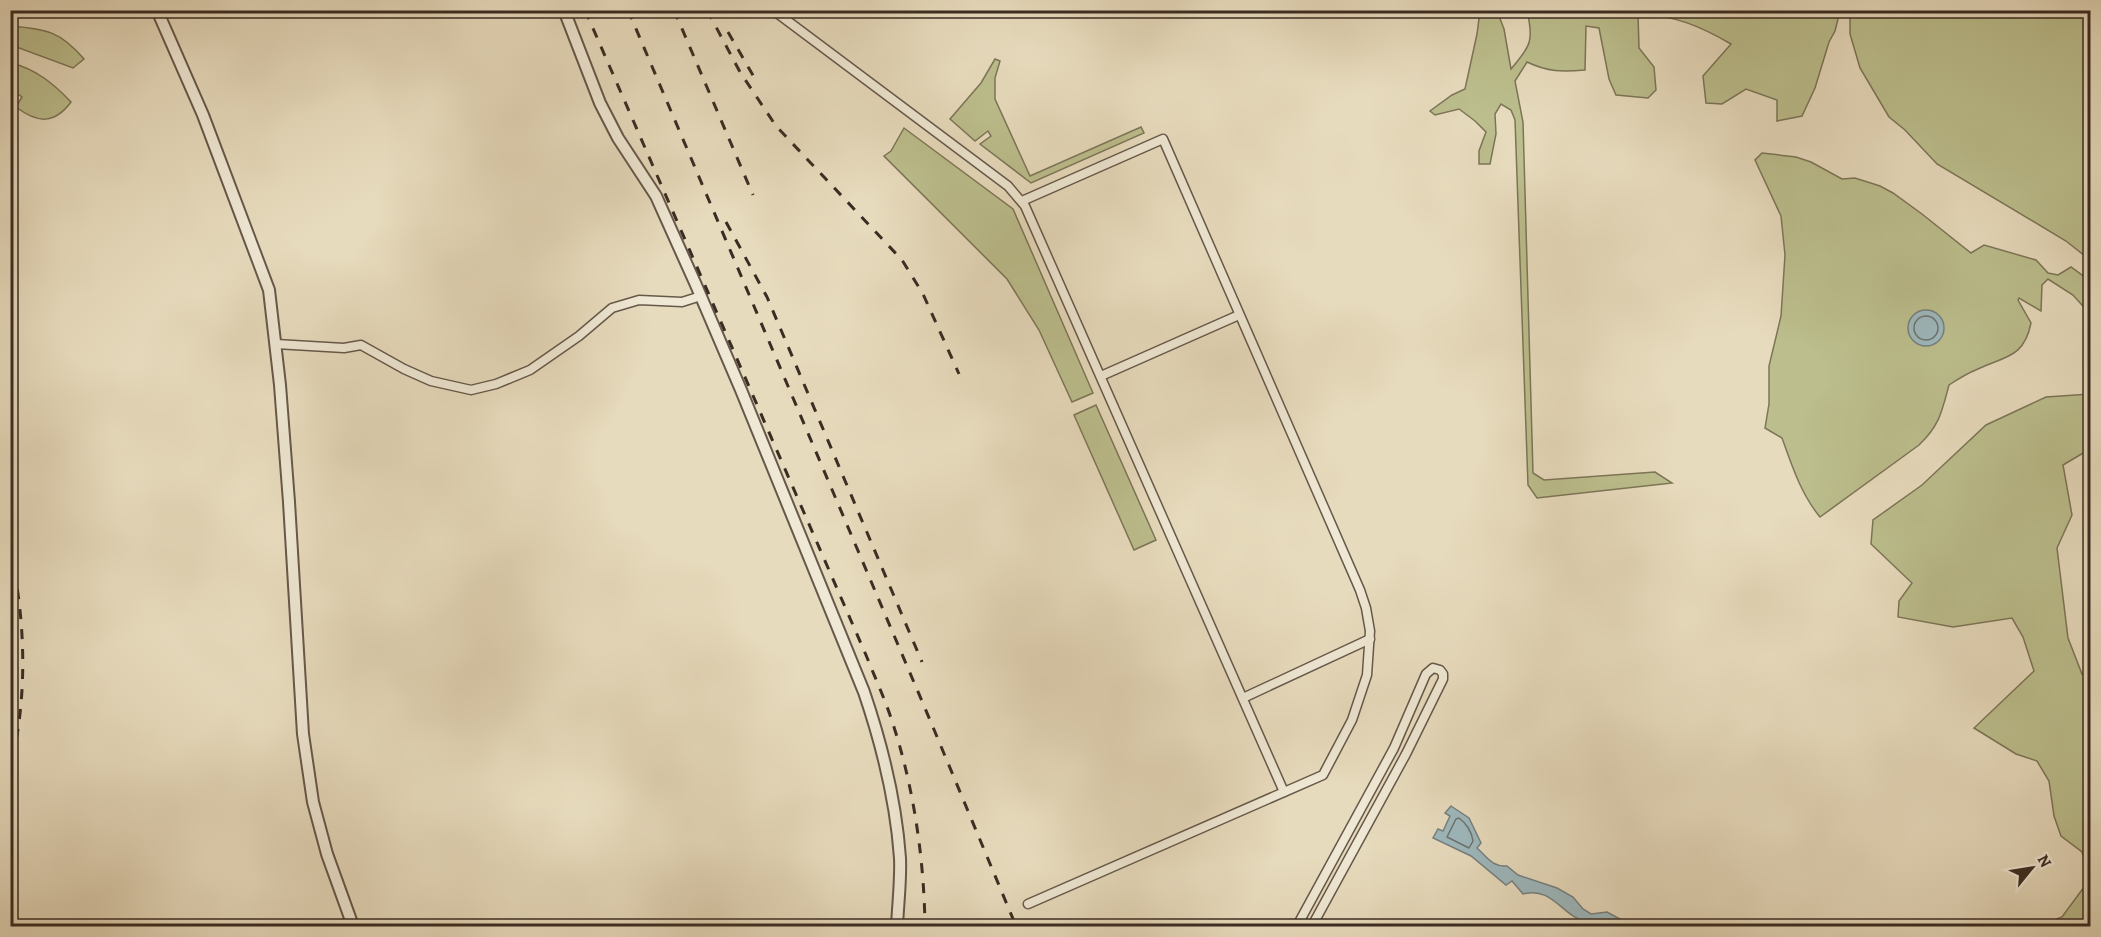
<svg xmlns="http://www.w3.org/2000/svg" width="2101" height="937" font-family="Alegreya,serif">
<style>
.green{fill:#bcbe8d;stroke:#7c7558;stroke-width:1.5}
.water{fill:#9db8bd;stroke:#76807f;stroke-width:1.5}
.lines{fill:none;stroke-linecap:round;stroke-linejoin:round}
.shore{stroke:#6c7270;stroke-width:1.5}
.minor-casing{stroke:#66584a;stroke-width:11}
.tertiary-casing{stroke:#66584a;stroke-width:14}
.minor{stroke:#efe8d4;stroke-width:8}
.tertiary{stroke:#efe8d4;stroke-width:10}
.rail{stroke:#3b2c23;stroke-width:3;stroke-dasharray:10 10;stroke-linecap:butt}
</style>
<rect width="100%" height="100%" fill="#e7dbbd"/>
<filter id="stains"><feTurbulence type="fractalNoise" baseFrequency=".00333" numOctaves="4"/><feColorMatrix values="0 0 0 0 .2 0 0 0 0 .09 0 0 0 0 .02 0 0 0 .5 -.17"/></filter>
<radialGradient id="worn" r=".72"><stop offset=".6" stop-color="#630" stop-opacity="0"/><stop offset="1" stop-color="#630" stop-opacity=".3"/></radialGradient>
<!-- green -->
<g class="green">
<path d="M1480,11H1497L1504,29L1511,69C1531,46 1534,40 1527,11H1840L1835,31L1829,42L1815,88L1802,116L1777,121V100L1746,89L1722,104L1706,103L1703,76L1731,44C1700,26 1674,15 1638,14L1639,48L1654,67L1656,90L1648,98L1616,95L1609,79L1599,28L1586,26L1585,70C1562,72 1548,72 1527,62L1515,81L1523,122L1533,473L1544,480L1655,472L1672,483L1537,498L1528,485L1515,120L1511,110L1501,104L1495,114L1496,134L1490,164H1479V151L1486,132L1475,121L1459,109L1435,115L1430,111L1452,95L1465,89L1477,34Z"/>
<polygon points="1850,11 2090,11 2090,260 2066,241 1937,164 1905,130 1889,117 1860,68 1850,34"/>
<path d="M11,26C46,29 60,31 84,59L73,68L11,45Z"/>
<polygon points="995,59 1000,61 995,78 995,99 1030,176 1141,127 1144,133 1031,183 980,144 991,136 988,131 975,141 950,119 981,83"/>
<path d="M11,63C36,69 54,84 71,102C54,125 37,123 16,107L22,97L11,89Z"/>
<polygon points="904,128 1013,209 1093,393 1072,402 1039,330 1007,279 884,156 891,151"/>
<path d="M1762,153L1796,157L1811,162L1842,179L1855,178L1880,186L1893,193L1922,214L1971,253L1984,245L2036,260L2048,273L2058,275L2071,267L2090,281V314L2073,295L2048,279L2042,285L2041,311L2019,298L2018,300L2031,323C2024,358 2005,356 1978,369C1968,373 1958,379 1949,385C1942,411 1940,425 1919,445L1820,517C1801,494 1792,466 1782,438L1765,428L1769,404V366L1781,316L1785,255L1781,216L1755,160Z"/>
<polygon points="2090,394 2090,449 2063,465 2072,515 2057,548 2068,638 2082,674 2090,671 2090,926 2039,926 2062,917 2090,879 2082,852 2061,836 2054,816 2049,781 2037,761 2016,754 1974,728 2034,671 2023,637 2012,618 1953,627 1898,617 1899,601 1912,583 1871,544 1873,520 1922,485 1986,425 2046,397"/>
<polygon points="1096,405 1156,540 1134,550 1074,415"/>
</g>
<!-- water -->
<g class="water">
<circle cx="1926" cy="328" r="18"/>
<path d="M1451,806L1469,818L1481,843L1477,848C1487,857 1492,867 1507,866L1518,875L1557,888L1573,897L1583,909L1591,914L1607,912L1633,926H1612L1611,922C1603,922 1594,923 1587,922C1562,917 1553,886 1523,894L1512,881L1506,885L1471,856L1433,838L1438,829L1443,831L1450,816L1445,813Z"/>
</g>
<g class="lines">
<!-- shore -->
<g class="shore">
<circle cx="1926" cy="328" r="12"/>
<path d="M1459,818C1466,823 1472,832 1473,841L1469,848L1447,837L1456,819Z"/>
</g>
<!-- minor casing -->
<g class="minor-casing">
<g id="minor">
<polyline points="773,10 1008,186 1025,206 1284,792"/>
<polyline points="1022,201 1163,139 1360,590 1366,608 1370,631 1367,675 1352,720 1323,775 1028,904"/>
<polyline points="276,344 344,348 361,345 404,369 431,381 471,390 496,384 530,370 579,336 612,308 639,300 682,302 701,296"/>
<polyline points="1101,376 1239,315"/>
<polyline points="1243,698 1370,639"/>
<polyline points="1297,926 1394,748 1426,674 1433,668 1440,670 1443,674 1443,679 1406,754 1312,926"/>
</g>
</g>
<!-- tertiary casing -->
<g class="tertiary-casing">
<g id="tertiary">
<polyline points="157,10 203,115 269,290 280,385 289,502 303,734 313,802 327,854 353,926"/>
<path d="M564,10L600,103L618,138L656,196L696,285L741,390L864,692C882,745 896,801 900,858C901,880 898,904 897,926"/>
</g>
</g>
<!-- minor -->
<use href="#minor" class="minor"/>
<!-- tertiary -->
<use href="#tertiary" class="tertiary"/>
<!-- rail -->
<g class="rail">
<path d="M585,10L866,655C874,675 883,695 890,715C913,782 924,856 925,926"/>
<polyline points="628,10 930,720 1016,926"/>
<polyline points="674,10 753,195"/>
<polyline points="707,10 740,72 776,126 902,260 923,294 959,374"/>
<polyline points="728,32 758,84"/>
<polyline points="726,222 767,297 922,662"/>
<path d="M10,550C26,620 28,699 10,769"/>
</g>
</g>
<!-- margin -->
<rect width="2101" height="937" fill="none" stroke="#e7dbbd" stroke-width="36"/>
<rect x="12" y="12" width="2077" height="913" fill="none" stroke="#3b2c23" stroke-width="3"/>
<rect x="18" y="18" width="2065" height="901" fill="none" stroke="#3b2c23" stroke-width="1.5"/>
<!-- north arrow -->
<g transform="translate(2032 868) rotate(60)" stroke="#efe8d4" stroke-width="4.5" paint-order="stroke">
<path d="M0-4.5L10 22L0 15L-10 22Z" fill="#3b2c23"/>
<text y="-9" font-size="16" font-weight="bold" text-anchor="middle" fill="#3b2c23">N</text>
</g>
<rect width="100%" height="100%" filter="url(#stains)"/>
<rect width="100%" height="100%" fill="url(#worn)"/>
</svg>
